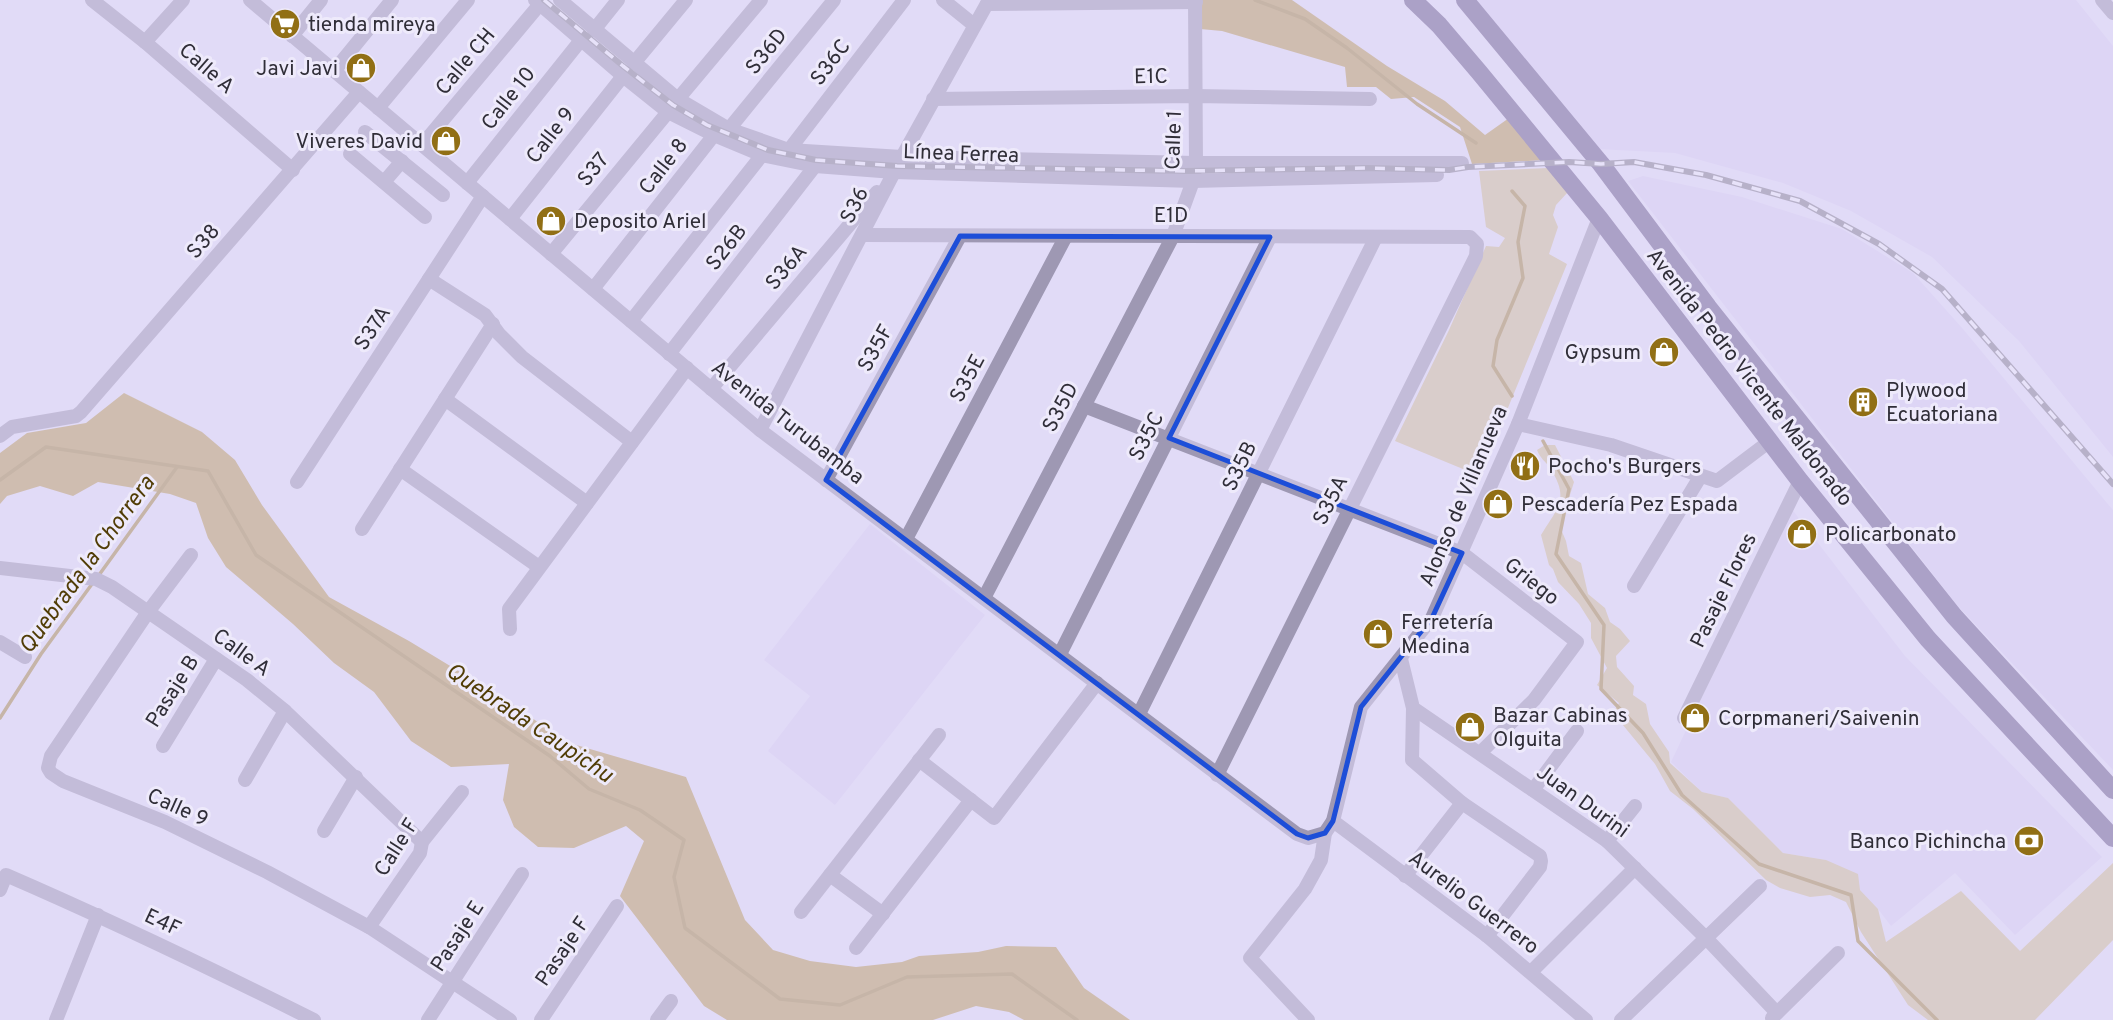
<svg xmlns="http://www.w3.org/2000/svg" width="2113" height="1020" font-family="Overpass,sans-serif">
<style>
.built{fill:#d7cff1}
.green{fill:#cfbc94}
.forest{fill:#b89a5a}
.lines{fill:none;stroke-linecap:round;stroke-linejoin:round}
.stream{stroke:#a58747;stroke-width:3.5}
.street{stroke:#9e98b3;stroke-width:14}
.primary{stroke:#695b8c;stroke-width:18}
.rail-casing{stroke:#837f91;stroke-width:6}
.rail{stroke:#eeeafb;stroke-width:3.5;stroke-dasharray:10;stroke-linecap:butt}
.marked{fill:none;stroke:#1d4ed8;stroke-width:5;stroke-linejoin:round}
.labels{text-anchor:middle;stroke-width:6;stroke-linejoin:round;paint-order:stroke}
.poi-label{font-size:21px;fill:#302e38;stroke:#eeeafb;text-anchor:start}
.street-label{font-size:21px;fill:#302e38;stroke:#eeeafb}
.water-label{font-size:23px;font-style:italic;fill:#513d06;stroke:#eeeafb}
</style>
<rect width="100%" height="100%" fill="#e1dbf7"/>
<!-- built -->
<g class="built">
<polygon points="1474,0 2076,0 2113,46 2113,457 2019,341 1932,257 1851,211 1783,183 1675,153 1597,149"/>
<polygon points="1643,176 1742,197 1842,229 1913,273 1963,329 2107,503 2113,510 2113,770 1956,604 1628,181"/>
<polygon points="1791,508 1905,656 2102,857 2015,935 1955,873 1891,926 1878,909 1860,890 1826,860 1783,853 1728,798 1702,792 1671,762"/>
<polygon points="870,524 985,615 835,805 768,751 810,696 764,660"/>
</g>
<!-- green -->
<g class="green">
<polygon points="1549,168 1568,192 1556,205 1553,215 1558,227 1549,254 1567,264 1480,476 1395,441 1449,330 1486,246 1499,247 1505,238 1486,227 1479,171"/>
<path d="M1545,445H1555L1574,482L1560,527L1566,541L1569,556L1581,563L1588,594L1605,608L1610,622L1620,629L1630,641L1616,656L1617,667L1634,686L1633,695L1646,704L1650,724L1669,752L1670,763L1702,792L1728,798L1783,853L1826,860L1858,874L1860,890L1878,909L1886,942L1961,891L2020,951L2113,863V940L2035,1020H1928L1908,1005L1861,932L1846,902L1830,895L1810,897L1780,888L1766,880L1693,809L1670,791L1655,764L1613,713L1619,703L1597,685L1607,668L1591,638V623L1579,604L1558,582L1553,569L1549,565L1541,535C1558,507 1570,499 1550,468C1545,461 1540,458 1537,450Z"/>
</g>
<!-- forest -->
<g class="forest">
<polygon points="1200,0 1292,0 1387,66 1445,101 1485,135 1509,118 1545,160 1472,164 1460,127 1414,97 1391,99 1376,87 1347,87 1345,67 1222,31 1200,29"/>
<polygon points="124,393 202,432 235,460 262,505 329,597 409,641 508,701 566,742 686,777 745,920 773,950 810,961 856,967 902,962 919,956 978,952 1006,946 1056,947 1084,988 1130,1020 1024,1020 1009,1012 976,1006 933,1020 727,1020 704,1006 620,896 644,841 626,826 574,848 538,847 514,827 503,800 509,764 451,767 411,741 374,692 334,663 293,624 226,567 208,538 196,503 170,494 98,482 73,496 40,486 7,496 0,504 0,453 27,433 86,423"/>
</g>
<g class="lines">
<!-- stream -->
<g class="stream">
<polyline points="1255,0 1305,19 1347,48 1417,104 1476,143"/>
<polyline points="1512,191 1525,206 1518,242 1523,278 1497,340 1493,366 1512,396"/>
<polyline points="1543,441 1569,489 1556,554 1604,625 1601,689 1643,733 1682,795 1759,864 1851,895 1858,941 1937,1020"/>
<polyline points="0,480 46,447 208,471 256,555 550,756 589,789 640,810 684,840 674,877 685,928 780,999 840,1005 907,977 1012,974 1077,1020"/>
<polyline points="99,575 177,467"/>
<polyline points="0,718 41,654 92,584"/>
</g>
<!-- street -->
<g class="street">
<polyline points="92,0 145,42 293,170"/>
<polyline points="250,0 760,430 1297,834 1308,838 1325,833"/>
<polyline points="535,0 623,76 668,112 714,135 762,155 815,166 894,172 1193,181 1437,175"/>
<polyline points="560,0 678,99 729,129 789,150 902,157 1196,163 1462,163"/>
<polyline points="943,0 974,25"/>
<polyline points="2102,0 2113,13"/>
<polyline points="987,4 1196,2"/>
<polyline points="594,30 618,0"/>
<polyline points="292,36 321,0"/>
<polyline points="145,42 183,0"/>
<polyline points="634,63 686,0"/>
<polyline points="334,71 392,0"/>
<polyline points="678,99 761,0"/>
<polyline points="933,99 1195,96 1370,99"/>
<polyline points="378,108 468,0"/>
<polyline points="729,129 834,0"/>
<polyline points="365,132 443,195"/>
<polyline points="422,145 540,4"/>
<polyline points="789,150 904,0"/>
<polyline points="350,154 425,217"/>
<polyline points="384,182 402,161"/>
<polyline points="467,183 581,40"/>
<polyline points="510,219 623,76"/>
<polyline points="862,235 1470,237 1477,244 1476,256 1217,775"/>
<polyline points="551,254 668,112"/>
<polyline points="429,279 485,315 499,334 522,357 632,442"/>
<polyline points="593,289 714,135"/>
<polyline points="631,321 762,155"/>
<polyline points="669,354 815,166"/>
<polyline points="711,389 877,192"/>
<polyline points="445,399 587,503"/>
<polyline points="1084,406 1462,553 1577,642 1534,700 1480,753"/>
<polyline points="1518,424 1611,445 1717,481 1770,441"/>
<polyline points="760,430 902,157 989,0"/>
<polyline points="0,436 12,427 76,416 81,412 359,92"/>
<polyline points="400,469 539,567"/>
<polyline points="826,480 960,236"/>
<polyline points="297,482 483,196"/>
<polyline points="362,529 493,324"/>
<polyline points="906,539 1066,236"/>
<polyline points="191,555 148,612 51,756 48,768 51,773 63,781 165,822 267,872 369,927 510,1020"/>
<polyline points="0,568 96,579 112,587 247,680 285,711 422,842"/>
<polyline points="1634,586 1700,477"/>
<polyline points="984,598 1173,236 1193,181 1196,163 1195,0"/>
<polyline points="510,629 509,609 687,368"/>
<polyline points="0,642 25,657"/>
<polyline points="1060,654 1270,237"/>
<polyline points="1401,659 1413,708 1607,841 1706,938 1777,1013"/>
<polyline points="1413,708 1412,760 1462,803 1540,856 1541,861 1540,867 1487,936"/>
<polyline points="1139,714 1376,237"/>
<polyline points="1684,718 1800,481"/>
<polyline points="163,746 216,659"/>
<polyline points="919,760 994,818 1097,683"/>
<polyline points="245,780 285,711"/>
<polyline points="1533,790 1577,731"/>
<polyline points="1333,821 1487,936 1586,1020"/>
<polyline points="324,831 356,777"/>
<polyline points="1607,841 1635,806"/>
<polyline points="830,875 883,914"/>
<polyline points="1405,876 1462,803"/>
<path d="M0,890L6,875C110,920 212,969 314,1020"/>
<polyline points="801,912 939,735"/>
<polyline points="369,927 420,853 422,842 462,792"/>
<polyline points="856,948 971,800"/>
<polyline points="1531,972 1635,868"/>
<polyline points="1772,1018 1838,953"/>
<polyline points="56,1020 98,915"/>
<polyline points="428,1020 522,874"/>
<polyline points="541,1020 617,906"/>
<polyline points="657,1020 671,1001"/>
<polyline points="1308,1020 1250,958 1305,889 1321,860 1325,833 1333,821 1361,707 1432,618 1518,424 1599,218"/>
<polyline points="1621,1020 1760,886"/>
</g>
<!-- primary -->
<g class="primary">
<polyline points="1413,0 1439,25 1479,72 1599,218 1800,481 1928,639 2113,838"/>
<polyline points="1465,0 1601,164 1708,307 1954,616 2113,790"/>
</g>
<!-- rail casing -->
<g class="rail-casing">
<polyline id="rail" points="544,0 623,66 673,105 707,125 768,150 816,160 897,166 1185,171 1367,168 1449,170 1468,167 1569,162 1601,164 1634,162 1706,175 1800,201 1879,244 1942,289 2113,484"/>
</g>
<!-- rail -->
<use href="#rail" class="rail"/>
</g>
<!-- marked area -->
<path d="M0 0H2113V1020H0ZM960,236L1270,237L1169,438L1462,553L1432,618L1361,707L1333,821L1325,833L1308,838L1297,834L826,480Z" fill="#e1dbf7" fill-opacity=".55" fill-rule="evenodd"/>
<path class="marked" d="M960,236L1270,237L1169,438L1462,553L1432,618L1361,707L1333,821L1325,833L1308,838L1297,834L826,480Z"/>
<!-- icons -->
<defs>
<g id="supermarket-disc" transform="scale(1.575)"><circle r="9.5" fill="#916f15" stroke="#eeeafb"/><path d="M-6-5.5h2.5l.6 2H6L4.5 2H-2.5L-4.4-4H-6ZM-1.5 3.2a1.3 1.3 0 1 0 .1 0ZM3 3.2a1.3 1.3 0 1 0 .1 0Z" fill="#fff"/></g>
<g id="shop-disc" transform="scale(1.575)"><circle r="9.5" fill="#916f15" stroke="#eeeafb"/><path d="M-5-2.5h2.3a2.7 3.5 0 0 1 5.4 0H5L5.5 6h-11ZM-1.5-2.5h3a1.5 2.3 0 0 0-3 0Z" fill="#fff"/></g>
<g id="building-disc" transform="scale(1.575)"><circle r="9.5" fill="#916f15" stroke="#eeeafb"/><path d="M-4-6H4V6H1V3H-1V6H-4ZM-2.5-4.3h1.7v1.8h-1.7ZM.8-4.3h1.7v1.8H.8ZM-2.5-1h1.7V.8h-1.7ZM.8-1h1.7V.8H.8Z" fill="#fff"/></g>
<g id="restaurant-disc" transform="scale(1.575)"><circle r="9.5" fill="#916f15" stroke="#eeeafb"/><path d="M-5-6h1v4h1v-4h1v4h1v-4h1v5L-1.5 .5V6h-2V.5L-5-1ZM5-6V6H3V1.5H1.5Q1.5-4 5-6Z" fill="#fff"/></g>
<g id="bank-disc" transform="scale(1.575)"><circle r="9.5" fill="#916f15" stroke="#eeeafb"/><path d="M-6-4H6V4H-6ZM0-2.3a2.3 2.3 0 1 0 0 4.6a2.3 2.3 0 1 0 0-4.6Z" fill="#fff"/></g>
</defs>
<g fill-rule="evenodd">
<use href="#supermarket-disc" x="285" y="24"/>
<use href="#shop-disc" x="361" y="68"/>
<use href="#shop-disc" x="446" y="141"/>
<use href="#shop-disc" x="551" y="221"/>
<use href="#shop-disc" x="1664" y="352"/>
<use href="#building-disc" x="1863" y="402"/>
<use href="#restaurant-disc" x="1525" y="466"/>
<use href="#shop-disc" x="1498" y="504"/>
<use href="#shop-disc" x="1802" y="534"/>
<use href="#shop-disc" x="1378" y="634"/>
<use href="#shop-disc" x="1695" y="718"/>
<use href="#shop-disc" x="1470" y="727"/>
<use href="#bank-disc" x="2029" y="841"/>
</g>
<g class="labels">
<!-- poi labels -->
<g class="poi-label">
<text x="308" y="31">tienda mireya</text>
<text x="338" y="75" text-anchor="end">Javi Javi</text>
<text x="423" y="148" text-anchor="end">Viveres David</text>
<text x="574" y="228">Deposito Ariel</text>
<text x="1641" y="359" text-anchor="end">Gypsum</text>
<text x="1886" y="397">Plywood<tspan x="1886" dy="24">Ecuatoriana</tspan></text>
<text x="1548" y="473">Pocho's Burgers</text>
<text x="1521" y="511">Pescadería Pez Espada</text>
<text x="1825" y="541">Policarbonato</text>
<text x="1401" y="629">Ferretería<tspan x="1401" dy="24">Medina</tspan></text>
<text x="1493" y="722">Bazar Cabinas<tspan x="1493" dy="24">Olguita</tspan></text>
<text x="1718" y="725">Corpmaneri/Saivenin</text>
<text x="2006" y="848" text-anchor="end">Banco Pichincha</text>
</g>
<!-- street labels -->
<g class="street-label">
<text transform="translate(766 51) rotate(-51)" y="7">S36D</text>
<text transform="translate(465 61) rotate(-50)" y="7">Calle CH</text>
<text transform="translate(830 62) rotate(-53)" y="7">S36C</text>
<text transform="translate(207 68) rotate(41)" y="7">Calle A</text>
<text transform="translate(1151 76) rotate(-1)" y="7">E1C</text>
<text transform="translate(508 98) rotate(-52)" y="7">Calle 10</text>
<text transform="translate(550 135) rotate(-52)" y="7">Calle 9</text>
<text transform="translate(1173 140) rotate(-88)" y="7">Calle 1</text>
<text transform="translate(961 153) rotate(2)" y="7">Línea Ferrea</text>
<text transform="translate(663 166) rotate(-52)" y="7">Calle 8</text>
<text transform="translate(593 169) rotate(-51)" y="7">S37</text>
<text transform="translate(854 205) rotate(-63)" y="7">S36</text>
<text x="1171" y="222">E1D</text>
<text transform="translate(203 241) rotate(-49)" y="7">S38</text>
<text transform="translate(726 247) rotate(-52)" y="7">S26B</text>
<text transform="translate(786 267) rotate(-50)" y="7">S36A</text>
<text transform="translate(372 328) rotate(-57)" y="7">S37A</text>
<text transform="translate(875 348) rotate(-61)" y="7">S35F</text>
<text transform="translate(1750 377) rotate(52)" y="7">Avenida Pedro Vicente Maldonado</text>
<text transform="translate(967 378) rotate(-62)" y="7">S35E</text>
<text transform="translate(1060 407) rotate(-62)" y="7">S35D</text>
<text transform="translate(788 422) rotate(38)" y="7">Avenida Turubamba</text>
<text transform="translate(1146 436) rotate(-63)" y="7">S35C</text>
<text transform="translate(1239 466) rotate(-64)" y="7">S35B</text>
<text transform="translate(1463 496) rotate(-67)" y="7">Alonso de Villanueva</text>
<text transform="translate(1330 500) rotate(-63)" y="7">S35A</text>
<text transform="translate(1532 581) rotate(38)" y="7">Griego</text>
<text transform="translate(1723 590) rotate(-64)" y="7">Pasaje Flores</text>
<text transform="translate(242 652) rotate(36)" y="7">Calle A</text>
<text transform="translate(172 691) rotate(-58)" y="7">Pasaje B</text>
<text transform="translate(1583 801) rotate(36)" y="7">Juan Durini</text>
<text transform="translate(178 807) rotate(24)" y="7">Calle 9</text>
<text transform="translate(396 847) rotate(-58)" y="7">Calle F</text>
<text transform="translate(1474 902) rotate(37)" y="7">Aurelio Guerrero</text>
<text transform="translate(163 922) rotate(25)" y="7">E4F</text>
<text transform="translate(457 936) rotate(-57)" y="7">Pasaje E</text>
<text transform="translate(562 951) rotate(-56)" y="7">Pasaje F</text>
</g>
<!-- water labels -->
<g class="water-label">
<text transform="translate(86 564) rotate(-54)" y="8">Quebrada la Chorrera</text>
<text transform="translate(530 722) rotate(34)" y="8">Quebrada Caupichu</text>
</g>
</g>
</svg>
